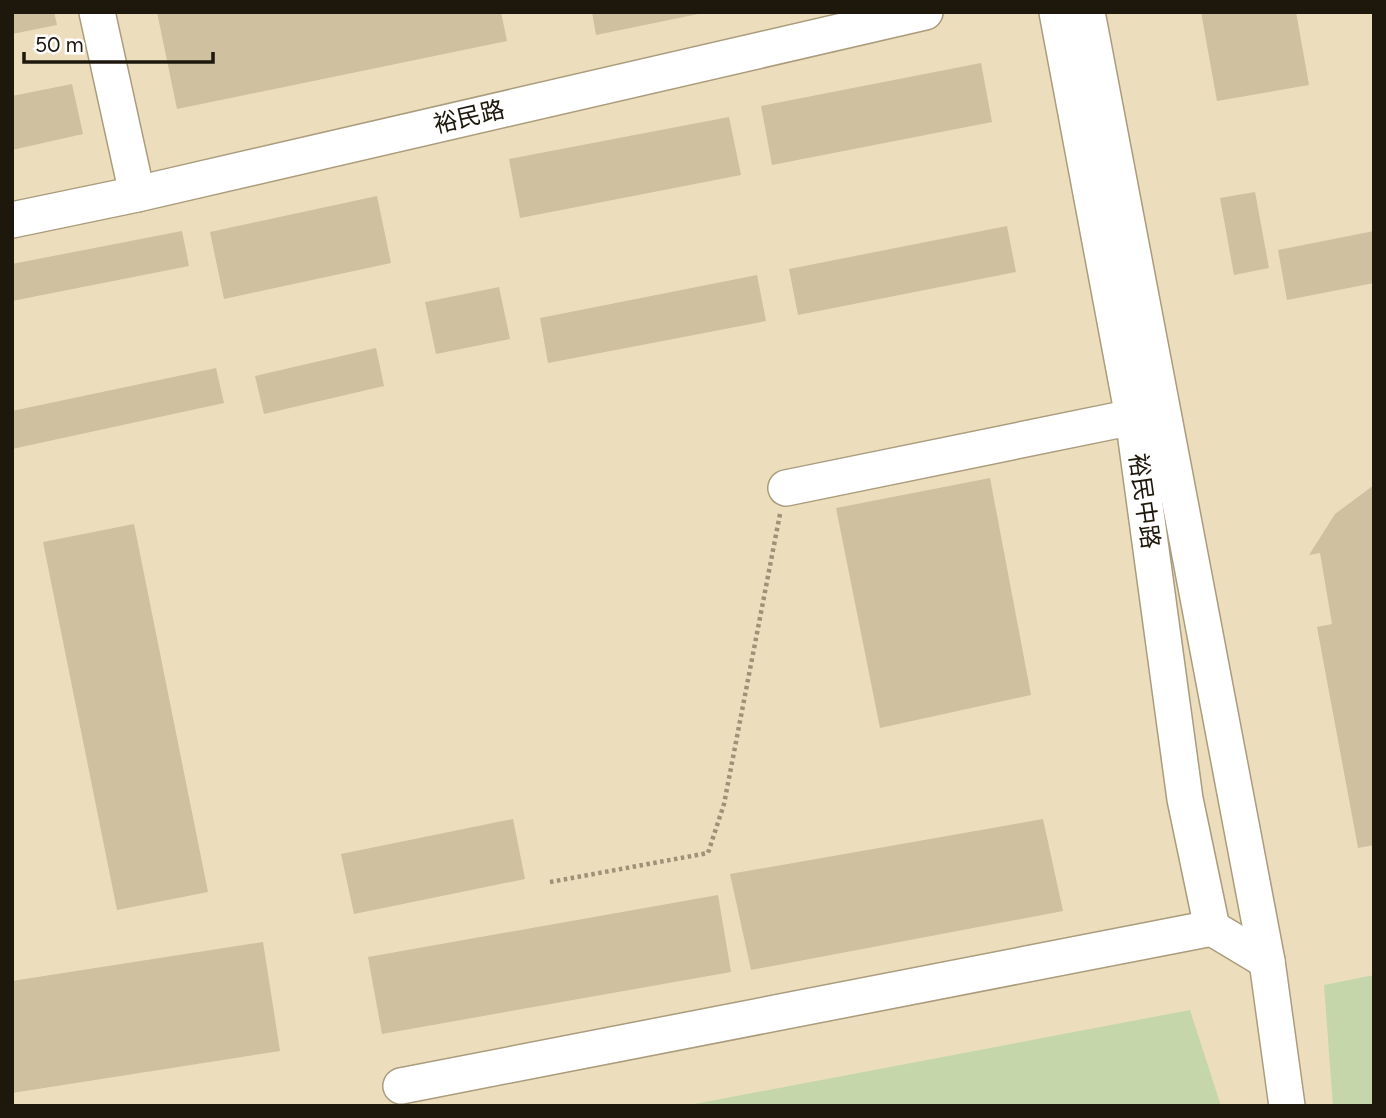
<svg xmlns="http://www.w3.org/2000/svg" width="1386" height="1118" font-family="Figtree,'Noto Sans SC',sans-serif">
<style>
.green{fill:#c5d7aa}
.building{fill:#cfc0a0}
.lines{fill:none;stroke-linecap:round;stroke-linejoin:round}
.minor-casing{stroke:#aa9c7c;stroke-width:38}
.path{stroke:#9d9178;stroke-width:4.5;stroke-dasharray:3.5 3.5;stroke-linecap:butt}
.minor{stroke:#fff;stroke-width:35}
.labels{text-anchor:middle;stroke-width:5;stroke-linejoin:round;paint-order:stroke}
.street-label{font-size:24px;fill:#1e180c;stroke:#fff}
</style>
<rect width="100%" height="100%" fill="#ecddbc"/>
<!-- green -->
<g class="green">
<polygon points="1374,975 1374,1106 1333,1106 1324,985"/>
<polygon points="1190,1010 1221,1106 684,1106"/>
</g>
<!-- building -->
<g class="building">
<polygon points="12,12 54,12 57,25 12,34"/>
<polygon points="157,12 501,12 507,41 177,109"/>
<polygon points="592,12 703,12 703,13 596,35"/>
<polygon points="1201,12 1296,12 1309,85 1217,101"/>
<polygon points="981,63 992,122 772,165 761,106"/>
<polygon points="72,84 83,134 12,150 12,96"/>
<polygon points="729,117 741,175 520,218 509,159"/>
<polygon points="1255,192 1269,268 1234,275 1220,198"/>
<polygon points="377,196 391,263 224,299 210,232"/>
<polygon points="1007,226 1016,272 798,315 789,269"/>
<polygon points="182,231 189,266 12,301 12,264"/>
<polygon points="1374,231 1374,283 1287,300 1278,250"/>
<polygon points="757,275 766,321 548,363 540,318"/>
<polygon points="499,287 510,339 436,354 425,302"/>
<polygon points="376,348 384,386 264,414 255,376"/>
<polygon points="216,368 224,403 12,449 12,411"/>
<polygon points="990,478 1031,695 880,728 836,508"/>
<polygon points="1374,485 1374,845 1358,848 1317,627 1332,624 1320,553 1309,555 1335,514"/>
<polygon points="134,524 208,892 117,910 43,542"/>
<polygon points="513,819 525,879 354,914 341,854"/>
<polygon points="1043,819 1063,911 751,970 730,874"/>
<polygon points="718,895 731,972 382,1034 368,957"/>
<polygon points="263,942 280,1051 12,1093 12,981"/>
</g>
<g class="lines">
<!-- minor casing -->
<g class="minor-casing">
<g id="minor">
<polyline points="97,12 137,194"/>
<polyline points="1057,12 1133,417 1185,799 1212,928 1267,961"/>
<polyline points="1087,12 1267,961 1287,1106"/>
<polyline points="12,220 137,194 925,12"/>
<polyline points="786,488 1133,417"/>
<polyline points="401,1086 1212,928"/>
</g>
</g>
<!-- path -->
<polyline class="path" points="550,882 708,853 724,804 780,514"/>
<!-- minor -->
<use href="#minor" class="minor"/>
</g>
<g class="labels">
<!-- street labels -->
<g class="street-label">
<text transform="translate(469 117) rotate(-13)" y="8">裕民路</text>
<text transform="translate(1144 501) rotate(82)" y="8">裕民中路</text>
</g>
</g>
<!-- border -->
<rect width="1386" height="1118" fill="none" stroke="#1e180c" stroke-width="28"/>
<!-- scale -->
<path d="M24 52v10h189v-10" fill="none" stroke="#1e180c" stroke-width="3.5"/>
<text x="35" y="52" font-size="21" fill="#1e180c" stroke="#ffffff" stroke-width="5" paint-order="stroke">50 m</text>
</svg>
